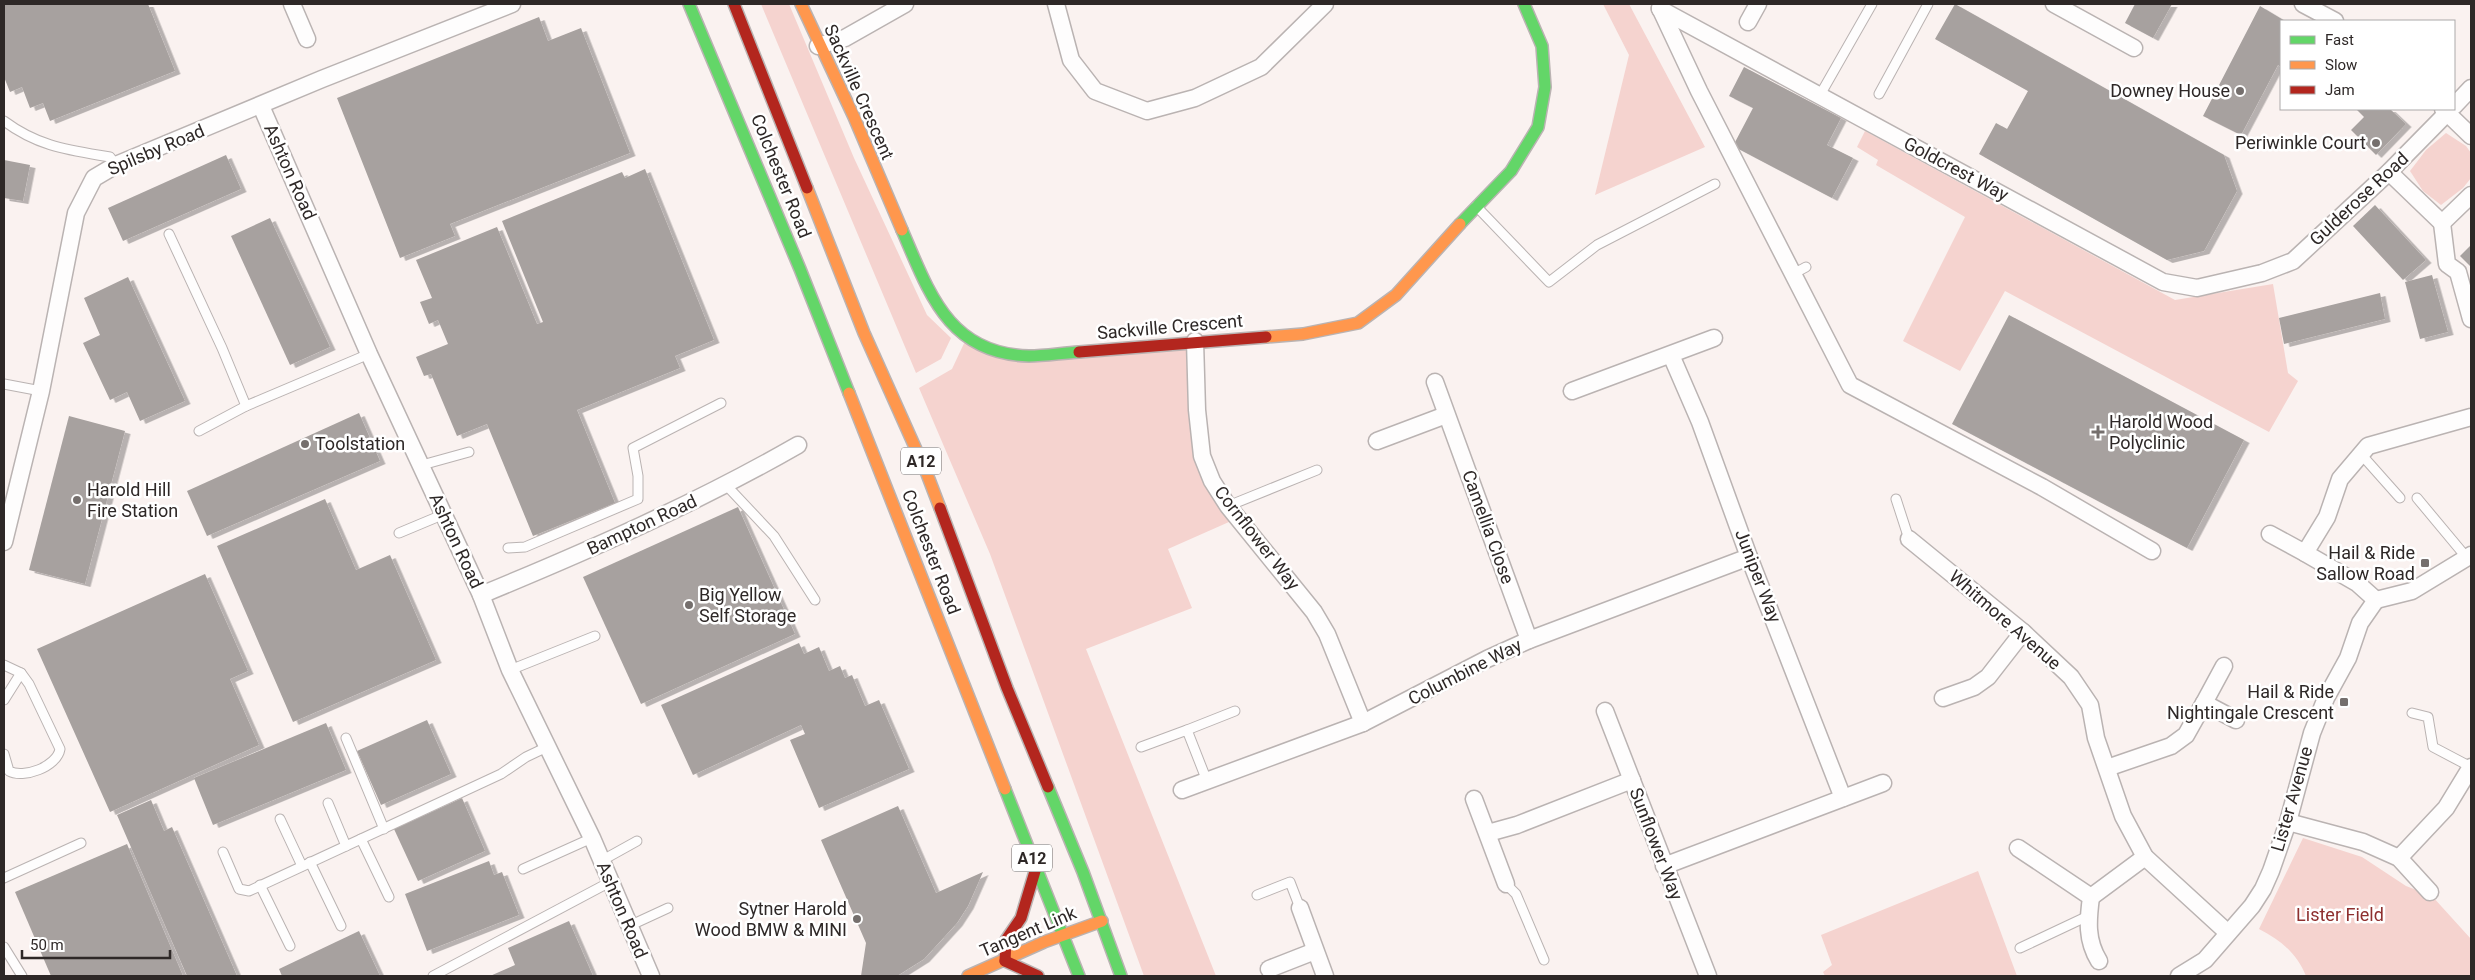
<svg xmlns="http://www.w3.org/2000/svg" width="2475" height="980" font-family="Roboto,sans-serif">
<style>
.green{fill:#f5d3cf}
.building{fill:#a7a19f;filter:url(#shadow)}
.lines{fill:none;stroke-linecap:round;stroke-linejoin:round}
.lane-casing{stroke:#bab3b2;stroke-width:11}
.street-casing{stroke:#bab3b2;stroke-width:19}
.fast-casing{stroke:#bab3b2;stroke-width:14}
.slow-casing{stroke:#bab3b2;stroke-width:14}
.jam-casing{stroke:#bab3b2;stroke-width:14}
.lane{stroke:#fefdfd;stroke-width:9}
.street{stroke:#fefdfd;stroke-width:16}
.fast{stroke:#63d668;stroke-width:11}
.slow{stroke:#ff974d;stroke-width:11}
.jam{stroke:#b3261e;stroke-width:11}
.poi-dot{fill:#756f6d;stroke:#fff;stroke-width:2}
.labels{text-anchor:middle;stroke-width:5;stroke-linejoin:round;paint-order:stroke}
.shield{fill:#fff;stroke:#6d6868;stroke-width:1}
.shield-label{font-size:16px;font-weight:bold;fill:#2e2827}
.poi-label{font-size:18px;fill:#2e2827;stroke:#fff;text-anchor:end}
.street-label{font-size:18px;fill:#2e2827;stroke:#fff}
.park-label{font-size:18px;fill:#8e302f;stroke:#fff}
</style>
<defs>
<filter id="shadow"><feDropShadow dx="5.5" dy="3" stdDeviation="0" flood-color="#0004"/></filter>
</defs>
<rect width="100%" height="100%" fill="#faf2f0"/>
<!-- green -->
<g class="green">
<polygon points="761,4 789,4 854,158 927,315 951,338 941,359 916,373"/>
<polygon points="1603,4 1629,4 1705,147 1595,195 1629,55"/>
<polygon points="1865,131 2175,300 2273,284 2288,373 2298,381 2269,432 2005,291 1960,371 1903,341 1965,217 1876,165 1878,160 1857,147"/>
<polygon points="2446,133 2466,146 2471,153 2471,178 2463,188 2441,205 2423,191 2410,171 2426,150"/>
<polygon points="967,337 1002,354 1195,341 1202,456 1238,518 1168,549 1192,608 1086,649 1216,976 1144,976 990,554 919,388 952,369"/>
<path d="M2303,838L2362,857L2406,886L2432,896L2471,939V976H2306C2297,954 2281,940 2259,929Z"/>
<polygon points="1978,871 2017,976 1825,976 1823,972 1832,965 1821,935"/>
</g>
<!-- building -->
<g class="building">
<polygon points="4,4 148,4 175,71 50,121 43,103 30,108 22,87 10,92 4,77"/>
<polygon points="1955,4 2224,155 2237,191 2204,251 2167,260 1979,154 1996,123 2007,129 2028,91 1935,39"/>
<polygon points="2135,4 2172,4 2153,38 2125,23"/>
<polygon points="2260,6 2285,21 2281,21 2281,67 2278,65 2241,135 2203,116"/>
<polygon points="539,17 548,41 581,28 630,153 450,224 455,236 400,258 337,98"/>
<polygon points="1744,67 1841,118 1827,145 1853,158 1832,198 1733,146 1753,108 1729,96"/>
<polygon points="2356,109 2390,109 2406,124 2376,155 2351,130 2364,117"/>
<polygon points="226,155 241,189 123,241 108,208"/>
<polygon points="4,160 30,165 23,201 4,198"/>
<polygon points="645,169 714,340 675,356 680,368 577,410 615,503 533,536 487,424 457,436 431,374 424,376 416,357 448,344 438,320 429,324 420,302 432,298 416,260 497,227 537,324 543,322 502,221 622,172 625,178"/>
<polygon points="2375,205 2426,260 2403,280 2353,226"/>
<polygon points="270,218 330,347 290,365 231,236"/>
<polygon points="2471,245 2471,267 2460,256"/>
<polygon points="2432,275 2448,332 2420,339 2405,282"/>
<polygon points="128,277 185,401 140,421 127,392 110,400 83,343 100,335 84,298"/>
<polygon points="2380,293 2385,319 2284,344 2279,318"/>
<polygon points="2009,315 2244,440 2187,548 1952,424"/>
<polygon points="359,413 380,461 207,536 187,491"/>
<polygon points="69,416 125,431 85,584 29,570"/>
<polygon points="325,499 356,570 390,555 436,660 293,722 217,546"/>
<polygon points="738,507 795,634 641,704 583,577"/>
<polygon points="205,574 248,671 230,679 259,745 110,812 37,649"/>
<polygon points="799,643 804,654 819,647 829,671 840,666 845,678 852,675 865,706 879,700 909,769 819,808 790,740 805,734 801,725 693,775 661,705"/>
<polygon points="427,720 451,774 381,805 357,751"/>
<polygon points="326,723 346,770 213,825 194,778"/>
<polygon points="462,798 485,851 418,881 394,829"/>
<polygon points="151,800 164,831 172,827 237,976 187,976 117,815"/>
<polygon points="898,806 936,893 983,872 968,906 957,923 924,959 897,976 861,976 866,943 821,840"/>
<polygon points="127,844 183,976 51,976 15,892"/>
<polygon points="489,861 494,875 502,872 519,915 427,951 405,894"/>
<polygon points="569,921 593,976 490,976 515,965 508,948"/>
<polygon points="359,931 380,976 282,976 279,969"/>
</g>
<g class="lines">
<!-- lane casing -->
<g class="lane-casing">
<g id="lane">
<polyline points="1879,94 1928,4"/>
<polyline points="1820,95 1872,4"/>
<path d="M4,121C39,147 69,150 110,157L116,165"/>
<polyline points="1476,206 1549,282 1597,245 1715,184"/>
<polyline points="169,234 222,348 246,406"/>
<polyline points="1793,274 1806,267"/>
<polyline points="4,384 41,391"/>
<polyline points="199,431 246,406 369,354"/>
<polyline points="2360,453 2400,498"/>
<polyline points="422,465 469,452"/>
<polyline points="727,486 774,536 815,600"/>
<polyline points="2417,498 2467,558"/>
<polyline points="1896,499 1909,539"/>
<polyline points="1228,506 1317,470"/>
<polyline points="399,533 442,515"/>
<polyline points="508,548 525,547 638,499 638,476 633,448 721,403"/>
<path d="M4,665L21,673L29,684L60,749C57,767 23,779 9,771L4,754"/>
<polyline points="510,670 595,636"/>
<polyline points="4,700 21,673"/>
<polyline points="2412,713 2428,717 2433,747 2471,767"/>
<polyline points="1187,730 1235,711"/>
<polyline points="346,738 384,829"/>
<polyline points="1141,747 1187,730 1207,781"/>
<polyline points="328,803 346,846"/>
<polyline points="280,819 302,866"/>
<polyline points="361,839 389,897"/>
<polyline points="223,852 239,889 249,891 501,774 526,757 547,747"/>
<polyline points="601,861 637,841"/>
<polyline points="310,862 341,926"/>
<polyline points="523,869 592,838"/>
<polyline points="4,878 81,843"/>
<polyline points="1506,884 1516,894 1544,960"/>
<polyline points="260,885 290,946"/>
<polyline points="1257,895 1290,882 1300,908"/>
<polyline points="629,926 668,908"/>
<polyline points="4,947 22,976"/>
<polyline points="2020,948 2088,916"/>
<polyline points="433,976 610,882"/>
</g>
</g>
<!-- street casing -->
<g class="street-casing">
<g id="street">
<polyline points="292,4 307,39"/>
<polyline points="1056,4 1071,60 1095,91 1147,111 1195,98 1261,67 1325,4"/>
<polyline points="2054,4 2134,48"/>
<polyline points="2303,4 2335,21"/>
<polyline points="1660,8 1699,91 1850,385 2042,487 2152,551"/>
<polyline points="1660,9 2163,282 2197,288 2262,273 2293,261 2389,172 2451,109"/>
<polyline points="1748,22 1758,4"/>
<polyline points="818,46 845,38 905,4"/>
<polyline points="261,106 369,354 481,595 510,670 592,838 651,976"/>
<polyline points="2454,106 2471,88"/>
<polyline points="2443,109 2471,136"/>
<polyline points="2389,172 2442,223 2471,195"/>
<polyline points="2442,223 2447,264 2458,272 2471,319"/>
<polyline points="1195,341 1197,410 1202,456 1212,481 1228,506 1314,612 1327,634 1363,723"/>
<polyline points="1671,355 1700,422 1749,557 1843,798"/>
<polyline points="1435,382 1529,640"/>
<polyline points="1572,391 1714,338"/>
<polyline points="1377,441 1446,415"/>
<polyline points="2270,534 2305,553"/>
<polyline points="1909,539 2023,632 2071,677 2090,705 2096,738 2123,816 2145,857 2228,933"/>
<polyline points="4,542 41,391 76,213 94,178 116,165 322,79 512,4"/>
<path d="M481,595C590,550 695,504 798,445"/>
<polyline points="2376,600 2357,583 2305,553 2327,517 2340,479 2368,446 2471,417"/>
<polyline points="2376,600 2412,591 2471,555"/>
<polyline points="1943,698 1974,687 1988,677 2023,632"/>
<polyline points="2204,703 2224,666"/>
<polyline points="1605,711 1708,976"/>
<polyline points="2107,768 2171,746 2186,735 2204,703 2236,720"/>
<polyline points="1182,790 1363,723 1487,659 1529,640 1749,557"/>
<polyline points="1474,799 1506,884"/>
<polyline points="2288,822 2363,842 2399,858 2430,892"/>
<polyline points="1488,833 1517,825 1632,780"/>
<path d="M2018,848L2091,897C2088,920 2086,940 2099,961"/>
<polyline points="2399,858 2446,808 2471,767"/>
<polyline points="1664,866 1883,783"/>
<polyline points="2091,897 2145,857"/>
<polyline points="1300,908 1325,976"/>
<polyline points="1269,969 1315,951"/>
<polyline points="2179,976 2205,960 2252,906 2263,889 2271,871 2288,822 2312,733 2326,698 2348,658 2360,623 2376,600"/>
</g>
</g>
<!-- fast casing -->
<g class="fast-casing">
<g id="fast">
<polyline points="689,4 800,269 849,393"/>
<polyline points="1460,224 1511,171 1538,127 1545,87 1542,46 1524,4"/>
<path d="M902,230C929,292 948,354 1029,356C1045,356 1062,353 1079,352"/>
<polyline points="1048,787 1083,872 1121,976"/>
<polyline points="1005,789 1079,976"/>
</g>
</g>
<!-- slow casing -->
<g class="slow-casing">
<g id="slow">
<polyline points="801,4 854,117 902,230"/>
<polyline points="807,188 864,333 927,474 940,508"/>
<polyline points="1266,337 1303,334 1358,323 1396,295 1460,224"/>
<polyline points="849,393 1005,789"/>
<polyline points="968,976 1044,942 1102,921"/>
</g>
</g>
<!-- jam casing -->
<g class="jam-casing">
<g id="jam">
<polyline points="734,4 807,188"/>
<polyline points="1079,352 1266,337"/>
<polyline points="940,508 1007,688 1048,787"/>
<polyline points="1005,961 1006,940 1021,918 1036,868"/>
<polyline points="1005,961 1038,976"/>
</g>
</g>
<!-- lane -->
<use href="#lane" class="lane"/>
<!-- street -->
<use href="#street" class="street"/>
<!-- fast -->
<use href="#fast" class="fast"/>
<!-- slow -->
<use href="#slow" class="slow"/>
<!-- jam -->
<use href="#jam" class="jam"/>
</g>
<!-- markers -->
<g class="poi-dot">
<circle cx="2240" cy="91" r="5"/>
<circle cx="2376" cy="143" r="5"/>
<path d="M2095.5 424.5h5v5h5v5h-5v5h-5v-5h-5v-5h5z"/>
<circle cx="305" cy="444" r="5"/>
<circle cx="77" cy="500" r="5"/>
<rect x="2420" y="558" width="10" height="10" rx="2.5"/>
<circle cx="689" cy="605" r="5"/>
<rect x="2339" y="697" width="10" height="10" rx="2.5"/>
<circle cx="857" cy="919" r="5"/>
</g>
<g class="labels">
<!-- shield labels -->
<g class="shield">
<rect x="901" y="447.5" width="40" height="27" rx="4"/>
<rect x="1012" y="844.5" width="40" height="27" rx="4"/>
</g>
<g class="shield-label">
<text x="921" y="467">A12</text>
<text x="1032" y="864">A12</text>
</g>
<!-- poi labels -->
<g class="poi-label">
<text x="2230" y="97">Downey House</text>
<text x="2366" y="149">Periwinkle Court</text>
<text x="2109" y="428" text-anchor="start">Harold Wood<tspan x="2109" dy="21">Polyclinic</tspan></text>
<text x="315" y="450" text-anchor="start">Toolstation</text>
<text x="87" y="496" text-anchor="start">Harold Hill<tspan x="87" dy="21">Fire Station</tspan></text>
<text x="2415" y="559">Hail &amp; Ride<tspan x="2415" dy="21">Sallow Road</tspan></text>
<text x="699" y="601" text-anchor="start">Big Yellow<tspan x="699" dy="21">Self Storage</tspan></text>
<text x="2334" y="698">Hail &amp; Ride<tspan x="2334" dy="21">Nightingale Crescent</tspan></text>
<text x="847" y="915">Sytner Harold<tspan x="847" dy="21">Wood BMW &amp; MINI</tspan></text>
</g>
<!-- street labels -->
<g class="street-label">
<text transform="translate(859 92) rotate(66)" y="6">Sackville Crescent</text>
<text transform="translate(156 150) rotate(-23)" y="6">Spilsby Road</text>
<text transform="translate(1956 169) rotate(28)" y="6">Goldcrest Way</text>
<text transform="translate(290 172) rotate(66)" y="6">Ashton Road</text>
<text transform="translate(781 176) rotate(68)" y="6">Colchester Road</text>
<text transform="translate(2359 199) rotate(-43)" y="6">Gulderose Road</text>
<text transform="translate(1170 327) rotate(-5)" y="6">Sackville Crescent</text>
<text transform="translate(642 525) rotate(-25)" y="6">Bampton Road</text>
<text transform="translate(1488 527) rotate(70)" y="6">Camellia Close</text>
<text transform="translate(1257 538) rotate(52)" y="6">Cornflower Way</text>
<text transform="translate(456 541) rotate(65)" y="6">Ashton Road</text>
<text transform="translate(931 552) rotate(69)" y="6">Colchester Road</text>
<text transform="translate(1758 576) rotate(69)" y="6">Juniper Way</text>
<text transform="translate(2005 620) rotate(41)" y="6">Whitmore Avenue</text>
<text transform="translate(1465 672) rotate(-27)" y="6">Columbine Way</text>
<text transform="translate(2292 799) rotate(-74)" y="6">Lister Avenue</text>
<text transform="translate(1656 844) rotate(69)" y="6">Sunflower Way</text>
<text transform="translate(622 910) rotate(67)" y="6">Ashton Road</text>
<text transform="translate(1028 932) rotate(-23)" y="6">Tangent Link</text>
</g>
<!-- park labels -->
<g class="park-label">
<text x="2340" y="921">Lister Field</text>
</g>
</g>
<!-- border -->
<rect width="2475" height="980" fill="none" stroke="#2e2827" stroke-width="10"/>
<!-- legend -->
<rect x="2280" y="20" width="175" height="90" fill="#ffffff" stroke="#aba9a9"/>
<rect x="2290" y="36" width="25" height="8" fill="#63d668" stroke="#aba9a9"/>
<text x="2325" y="45" font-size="15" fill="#2e2827">Fast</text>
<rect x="2290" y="61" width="25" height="8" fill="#ff974d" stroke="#aba9a9"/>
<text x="2325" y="70" font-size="15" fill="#2e2827">Slow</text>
<rect x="2290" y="86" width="25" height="8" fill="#b3261e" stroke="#aba9a9"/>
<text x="2325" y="95" font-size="15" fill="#2e2827">Jam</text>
<!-- scale -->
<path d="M22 950v8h148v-8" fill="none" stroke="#2e2827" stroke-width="2.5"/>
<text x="30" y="950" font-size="15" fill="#2e2827" stroke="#ffffff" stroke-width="4" paint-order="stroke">50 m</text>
</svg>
